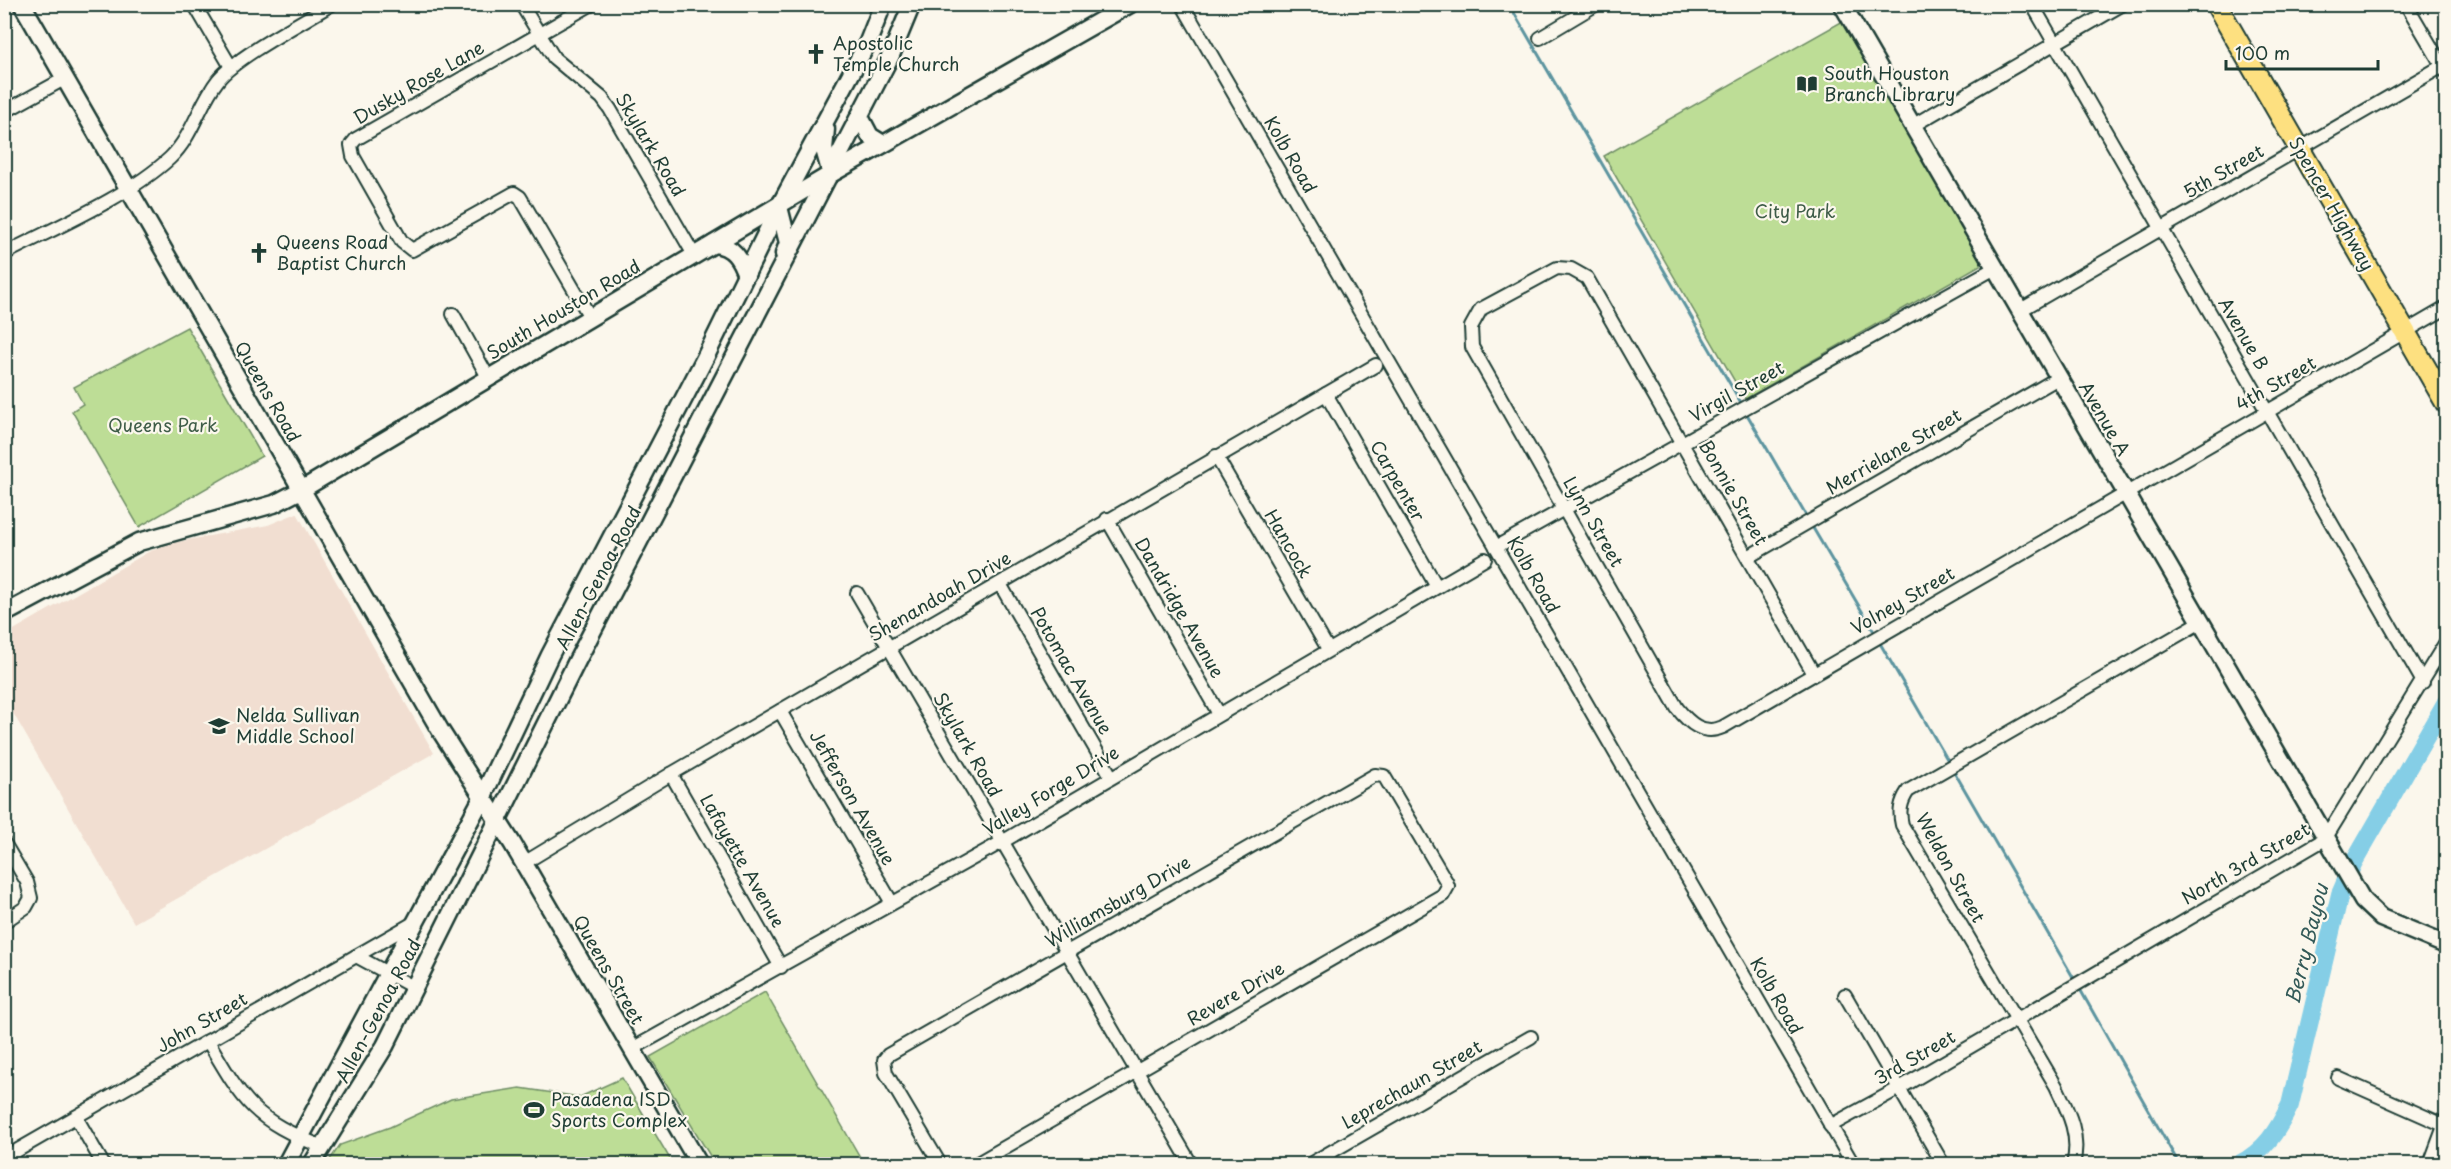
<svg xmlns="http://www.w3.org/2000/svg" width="2451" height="1169" font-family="'Playpen Sans',sans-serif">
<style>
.built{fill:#f1ded1}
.green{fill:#bddd96;stroke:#6e8d65;stroke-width:1.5}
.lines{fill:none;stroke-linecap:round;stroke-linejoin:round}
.stream{stroke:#5c949f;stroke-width:3}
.river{stroke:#85cee6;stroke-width:18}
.street-casing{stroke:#1f3d34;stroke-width:16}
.secondary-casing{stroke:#1f3d34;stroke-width:21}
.primary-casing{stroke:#1f3d34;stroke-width:24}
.street{stroke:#fbf7ec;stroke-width:12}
.secondary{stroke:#fbf7ec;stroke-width:16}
.primary{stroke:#fde080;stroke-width:20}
.labels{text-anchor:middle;stroke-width:4.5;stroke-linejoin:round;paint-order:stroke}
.poi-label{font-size:18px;fill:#1f3d34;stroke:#fbf7ec;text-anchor:start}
.street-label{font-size:18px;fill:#1f3d34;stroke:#fbf7ec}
.park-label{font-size:18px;fill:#3f5d48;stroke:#fbf7ec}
.water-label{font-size:20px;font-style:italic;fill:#335a58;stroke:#fbf7ec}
</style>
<rect width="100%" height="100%" fill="#fbf7ec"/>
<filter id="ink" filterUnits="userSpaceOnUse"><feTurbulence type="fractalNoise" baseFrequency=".0167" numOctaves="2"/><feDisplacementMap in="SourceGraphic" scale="12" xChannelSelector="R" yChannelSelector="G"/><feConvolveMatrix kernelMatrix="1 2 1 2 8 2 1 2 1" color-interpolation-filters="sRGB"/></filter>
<g filter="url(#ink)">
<!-- built -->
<polygon class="built" points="297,513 434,753 134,923 5,699 5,635 150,551 177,542 268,525"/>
<!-- green -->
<g class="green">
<polygon points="1843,21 1982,264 1745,399 1604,156"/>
<polygon points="187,327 262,456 139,527 72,411 83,404 74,387"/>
<polygon points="765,992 864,1164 715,1164 650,1057"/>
<polygon points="622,1078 673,1164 327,1164 340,1145 390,1127 451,1099 520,1088 580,1097"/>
</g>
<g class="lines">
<!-- stream -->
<g class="stream">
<polyline points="1509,4 1740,401"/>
<polyline points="1748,416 1805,514"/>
<polyline points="1813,528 1873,630"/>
<polyline points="1881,645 1947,759"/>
<polyline points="1955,773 2073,977"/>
<polyline points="2081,991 2179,1164"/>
</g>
<!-- river -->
<path class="river" d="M2239,1164C2265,1151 2278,1130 2290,1105L2340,894L2354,862L2446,702"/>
<!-- street casing -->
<g class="street-casing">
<g id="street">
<polyline points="194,4 231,67"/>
<polyline points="521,4 554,58 602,98 610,109 694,255"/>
<polyline points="1182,4 1853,1164"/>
<polyline points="2032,4 2423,682"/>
<polyline points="2406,4 2446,72"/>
<polyline points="1540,38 1597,4"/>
<polyline points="4,112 64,79"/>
<polyline points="1912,126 2123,4"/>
<path d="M4,254C56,227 128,197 170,158C193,136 199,104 218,80C237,56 303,22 332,4"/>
<polyline points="2019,311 2446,64"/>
<polyline points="453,314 488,377"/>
<polyline points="590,317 520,197 514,193 412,250 402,242 353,156 351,145 356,139 592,4"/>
<polyline points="1326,394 1437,587"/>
<polyline points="1216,456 1328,649"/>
<polyline points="1107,519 1219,714"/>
<polyline points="1496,547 1995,268"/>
<polyline points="1748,557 2058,378"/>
<polyline points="1000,584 1111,776"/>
<polyline points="857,593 1191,1164"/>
<path d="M1814,674L1587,278L1571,269L1557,268L1481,309L1471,327L1472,347L1677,708C1689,723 1703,736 1723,727L2446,308"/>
<polyline points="780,711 892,903"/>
<polyline points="671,774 781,967"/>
<polyline points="4,843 27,882 31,898 26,907 4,922"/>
<polyline points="524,863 671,774 1376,365"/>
<polyline points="356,956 415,988"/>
<polyline points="1845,995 1943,1164"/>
<path d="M208,1041C244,1103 254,1120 323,1147"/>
<polyline points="632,1049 1002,842 1485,559"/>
<polyline points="2338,1078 2446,1126"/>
<polyline points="76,1117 103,1164"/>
<polyline points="1830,1126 1898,1089 2325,839 2446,642"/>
<polyline points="4,1158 417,921"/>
<polyline points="940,1164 886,1073 884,1060 888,1055 1375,775 1384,776 1446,881 1448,886 1443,895 976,1164"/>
<polyline points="1310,1164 1531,1037"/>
<path d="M2073,1164C2081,1136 2068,1111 2056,1086L1902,825C1899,812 1900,803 1908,791L2199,623"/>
<polyline points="2430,1164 2446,1121"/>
</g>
</g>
<!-- secondary casing -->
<g class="secondary-casing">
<g id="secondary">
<polyline points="22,4 440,730 512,843 699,1164"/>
<polyline points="1842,4 2363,901 2381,918 2446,945"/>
<polyline points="860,117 870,136 883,144"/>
<polyline points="826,129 824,149 831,174"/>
<polyline points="779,207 788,243 784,254"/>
<path d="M714,244C733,246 740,258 746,275"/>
<polyline points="4,614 139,542 274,504 301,490 831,174 1130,4"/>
<polyline points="286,1164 482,798 550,655 706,356 779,207 868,42 883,4"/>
<polyline points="312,1164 385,1046 577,661 891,55 912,4"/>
</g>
</g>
<!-- primary casing -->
<g class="primary-casing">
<polyline id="primary" points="2216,4 2446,403"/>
</g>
<!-- street -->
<use href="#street" class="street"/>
<!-- secondary -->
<use href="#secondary" class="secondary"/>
<!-- primary -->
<use href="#primary" class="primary"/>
</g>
</g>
<!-- icons -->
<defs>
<g id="church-bare" transform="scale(1.62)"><path d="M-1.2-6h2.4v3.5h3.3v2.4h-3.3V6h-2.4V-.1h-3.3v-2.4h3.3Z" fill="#1f3d34" stroke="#fbf7ec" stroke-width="2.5" paint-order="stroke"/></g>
<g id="library-bare" transform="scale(1.62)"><path d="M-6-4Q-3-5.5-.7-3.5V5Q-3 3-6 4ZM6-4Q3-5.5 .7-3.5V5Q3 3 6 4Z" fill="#1f3d34" stroke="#fbf7ec" stroke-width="2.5" paint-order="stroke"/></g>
<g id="school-bare" transform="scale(1.62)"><path d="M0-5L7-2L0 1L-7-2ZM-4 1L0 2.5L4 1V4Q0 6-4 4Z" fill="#1f3d34" stroke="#fbf7ec" stroke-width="2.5" paint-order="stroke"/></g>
<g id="stadium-bare" transform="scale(1.62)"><path d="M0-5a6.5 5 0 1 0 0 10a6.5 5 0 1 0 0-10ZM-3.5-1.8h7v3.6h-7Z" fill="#1f3d34" stroke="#fbf7ec" stroke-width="2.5" paint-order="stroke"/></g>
</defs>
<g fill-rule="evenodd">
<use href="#church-bare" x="816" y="54"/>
<use href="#library-bare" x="1807" y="84"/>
<use href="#church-bare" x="259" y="253"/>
<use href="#school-bare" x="219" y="726"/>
<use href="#stadium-bare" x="534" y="1110"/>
</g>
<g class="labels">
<!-- poi labels -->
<g class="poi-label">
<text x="833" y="50">Apostolic<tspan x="833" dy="21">Temple Church</tspan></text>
<text x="1824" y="80">South Houston<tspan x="1824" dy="21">Branch Library</tspan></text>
<text x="276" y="249">Queens Road<tspan x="276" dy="21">Baptist Church</tspan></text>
<text x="236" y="722">Nelda Sullivan<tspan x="236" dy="21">Middle School</tspan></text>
<text x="551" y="1106">Pasadena ISD<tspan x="551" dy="21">Sports Complex</tspan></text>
</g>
<!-- street labels -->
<g class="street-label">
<text transform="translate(419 83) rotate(-30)" y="6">Dusky Rose Lane</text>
<text transform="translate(650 145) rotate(59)" y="6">Skylark Road</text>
<text transform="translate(1290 155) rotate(60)" y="6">Kolb Road</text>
<text transform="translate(2224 172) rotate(-30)" y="6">5th Street</text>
<text transform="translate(2331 204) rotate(60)" y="6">Spencer Highway</text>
<text transform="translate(564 310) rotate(-31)" y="6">South Houston Road</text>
<text transform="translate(2243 334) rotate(60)" y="6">Avenue B</text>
<text transform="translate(2276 384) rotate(-30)" y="6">4th Street</text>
<text transform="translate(267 392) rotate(60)" y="6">Queens Road</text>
<text transform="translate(1737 392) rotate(-29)" y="6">Virgil Street</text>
<text transform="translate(2104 419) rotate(60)" y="6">Avenue A</text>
<text transform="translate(1894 452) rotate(-30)" y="6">Merrielane Street</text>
<text transform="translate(1397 481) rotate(60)" y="6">Carpenter</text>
<text transform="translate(1733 493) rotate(60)" y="6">Bonnie Street</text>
<text transform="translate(1593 522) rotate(60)" y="6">Lynn Street</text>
<text transform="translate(1288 544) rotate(60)" y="6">Hancock</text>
<text transform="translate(1533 575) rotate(60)" y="6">Kolb Road</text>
<text transform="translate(599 578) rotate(-62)" y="6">Allen-Genoa Road</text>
<text transform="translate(940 597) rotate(-30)" y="6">Shenandoah Drive</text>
<text transform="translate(1903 601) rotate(-30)" y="6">Volney Street</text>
<text transform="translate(1179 608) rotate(60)" y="6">Dandridge Avenue</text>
<text transform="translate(1071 671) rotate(60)" y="6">Potomac Avenue</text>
<text transform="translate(967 745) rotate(60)" y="6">Skylark Road</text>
<text transform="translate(1051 791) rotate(-31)" y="6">Valley Forge Drive</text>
<text transform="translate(852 798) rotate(60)" y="6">Jefferson Avenue</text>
<text transform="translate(742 861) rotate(60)" y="6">Lafayette Avenue</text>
<text transform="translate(2246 864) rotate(-30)" y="6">North 3rd Street</text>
<text transform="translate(1950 868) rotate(61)" y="6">Weldon Street</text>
<text transform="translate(1118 902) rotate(-30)" y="6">Williamsburg Drive</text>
<text transform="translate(608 970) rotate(60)" y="6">Queens Street</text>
<text transform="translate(1236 994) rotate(-30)" y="6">Revere Drive</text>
<text transform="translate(1776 996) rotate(60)" y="6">Kolb Road</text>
<text transform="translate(379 1011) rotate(-62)" y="6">Allen-Genoa Road</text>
<text transform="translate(202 1023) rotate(-30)" y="6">John Street</text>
<text transform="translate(1915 1058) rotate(-30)" y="6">3rd Street</text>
<text transform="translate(1412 1085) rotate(-30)" y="6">Leprechaun Street</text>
</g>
<!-- park labels -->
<g class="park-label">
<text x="1795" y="218">City Park</text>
<text x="163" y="432">Queens Park</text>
</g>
<!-- water labels -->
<g class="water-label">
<text transform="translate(2307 944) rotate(-76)" y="7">Berry Bayou</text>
</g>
</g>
<!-- margin -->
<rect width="2451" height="1169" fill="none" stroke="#fbf7ec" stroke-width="24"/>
<rect x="12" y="12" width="2427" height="1145" fill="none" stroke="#1f3d34" stroke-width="2" filter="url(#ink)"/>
<!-- scale -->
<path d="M2226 60v9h152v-9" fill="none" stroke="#1f3d34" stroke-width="3"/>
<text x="2235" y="60" font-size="18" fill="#1f3d34" stroke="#fbf7ec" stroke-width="4.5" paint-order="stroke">100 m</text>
</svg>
